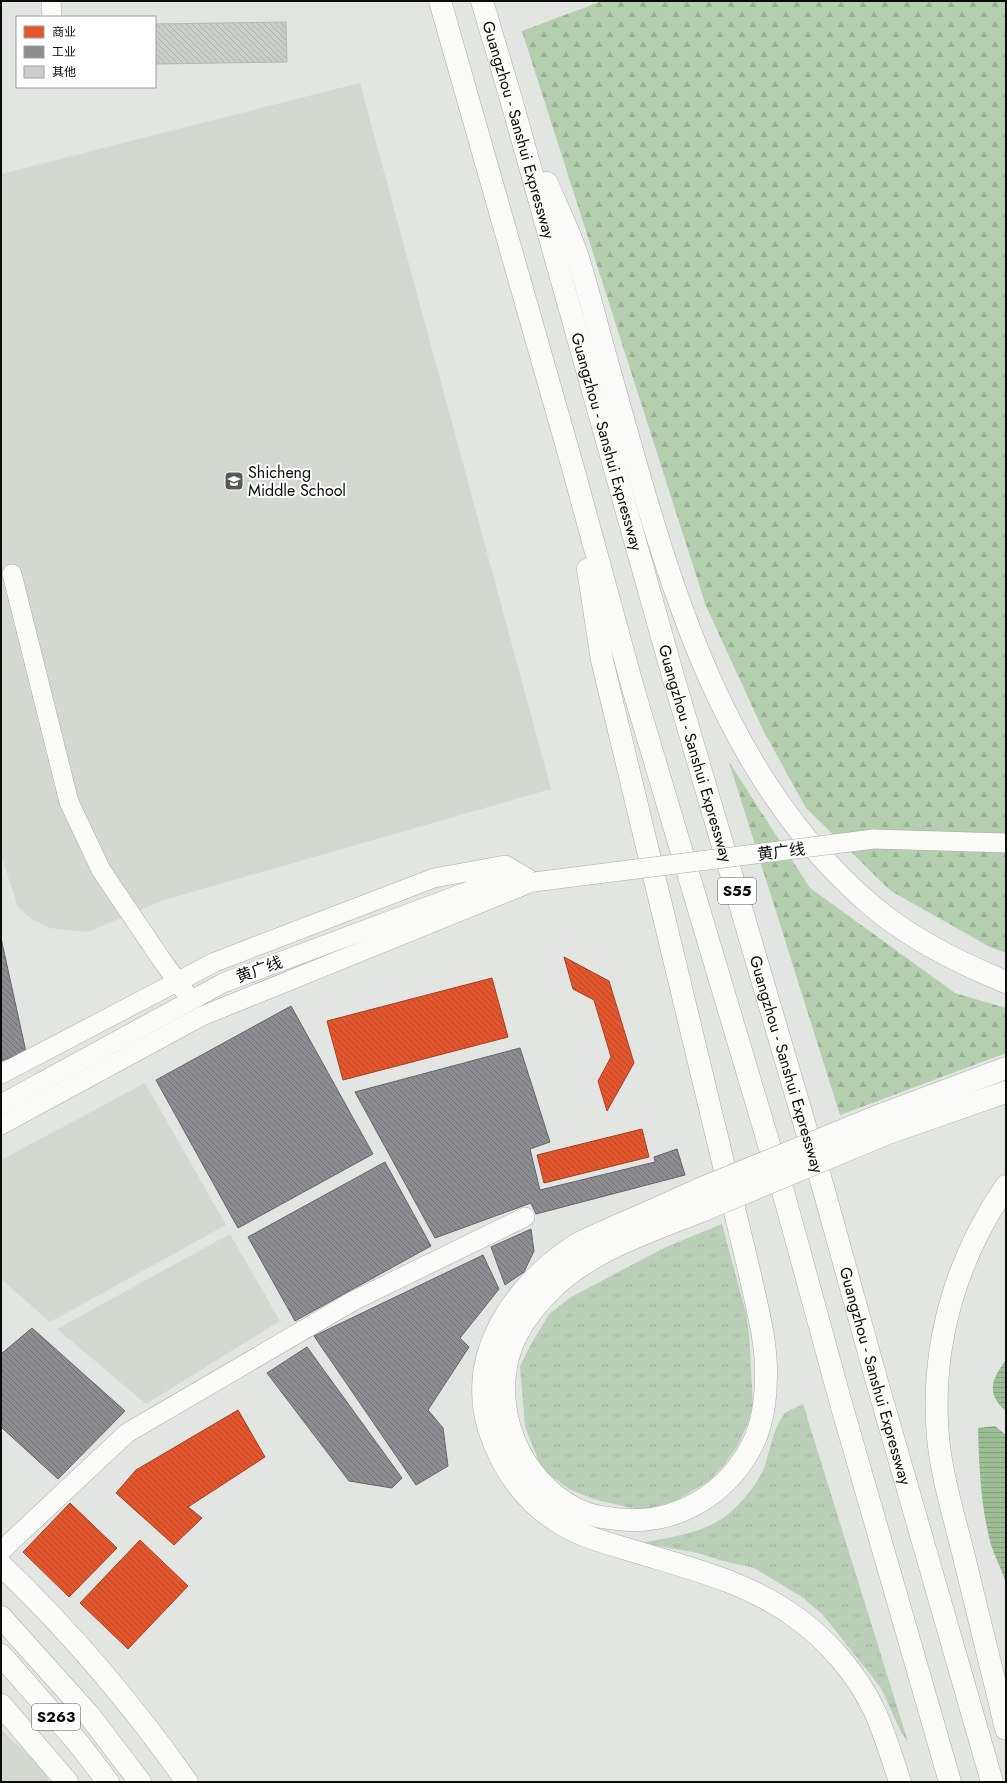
<svg xmlns="http://www.w3.org/2000/svg" width="1007" height="1783" font-family="Jost,'Noto Sans SC',sans-serif">
<style>
.built{fill:#d3d9d1}
.grass{fill:url(#grass-tufts)}
.forest{fill:url(#forest-firs)}
.water{fill:url(#water-rules)}
.shops{fill:url(#shops-back-hatch);stroke:#a34023}
.industry{fill:url(#industry-back-hatch);stroke:#666669}
.building{fill:url(#building-back-hatch);stroke:#b5b7b5}
.lines{fill:none;stroke-linecap:round;stroke-linejoin:round}
.minor-casing{stroke:#a9aca9;stroke-width:20}
.major-casing{stroke:#a9aca9;stroke-width:23}
.highway-casing{stroke:#a9aca9;stroke-width:23}
.minor{stroke:#fbfbfa;stroke-width:19}
.major{stroke:#fbfbfa;stroke-width:22}
.highway{stroke:#fbfbfa;stroke-width:22}
.minor-bridge-casing{stroke:#a9aca9;stroke-width:20;stroke-linecap:butt}
.highway-bridge-casing{stroke:#a9aca9;stroke-width:23;stroke-linecap:butt}
.minor-bridge{stroke:#fbfbfa;stroke-width:19}
.highway-bridge{stroke:#fbfbfa;stroke-width:22}
.labels{text-anchor:middle;stroke-width:4;stroke-linejoin:round;paint-order:stroke}
.shield{fill:#fff;stroke:#545554;stroke-width:1}
.shield-label{font-size:15px;font-weight:bold;fill:#0b0c0a}
.street-label{font-size:16px;fill:#0b0c0a;stroke:#fff}
.poi-label{font-size:16px;fill:#0b0c0a;stroke:#fff;text-anchor:start}
</style>
<defs>
<pattern id="grass-tufts" width="24" height="20" patternUnits="userSpaceOnUse"><rect width="24" height="20" fill="#bad0b6"/><path d="M3 7l-1-3M5 7V3M7 7l1-3M15 17l-1-3M17 17v-4M19 17l1-3" fill="none" stroke="#9fb19b"/></pattern>
<pattern id="forest-firs" width="22" height="20" patternUnits="userSpaceOnUse"><rect width="22" height="20" fill="#b3cfad"/><path d="M5 1l3.5 6h-7zM16 11l3.5 6h-7z" fill="#99b194"/></pattern>
<pattern id="water-rules" width="6" height="5" patternUnits="userSpaceOnUse"><rect width="6" height="5" fill="#9cbe95"/><path d="M0 2.5h6" fill="none" stroke="#85a27f"/></pattern>
<pattern id="shops-back-hatch" width="6" height="6" patternUnits="userSpaceOnUse"><rect width="6" height="6" fill="#e4572e"/><path d="M-1 5l2 2M0 0l6 6M5-1l2 2" fill="none" stroke="#b74625"/></pattern>
<pattern id="industry-back-hatch" width="6" height="6" patternUnits="userSpaceOnUse"><rect width="6" height="6" fill="#8d8d92"/><path d="M-1 5l2 2M0 0l6 6M5-1l2 2" fill="none" stroke="#717275"/></pattern>
<pattern id="building-back-hatch" width="6" height="6" patternUnits="userSpaceOnUse"><rect width="6" height="6" fill="#cbcdca"/><path d="M-1 5l2 2M0 0l6 6M5-1l2 2" fill="none" stroke="#adafac"/></pattern>
</defs>
<rect width="100%" height="100%" fill="#e2e5e1"/>
<!-- built -->
<g class="built">
<polygon points="360,83 551,789 164,900 87,932 50,928 33,920 18,907 1,855 1,174"/>
<polygon points="145,1083 226,1225 50,1322 1,1279 1,1160"/>
<polygon points="230,1234 280,1321 146,1404 57,1329"/>
<polygon points="1,1730 43,1769 49,1782 1,1782"/>
</g>
<!-- grass -->
<g class="grass">
<polygon points="722,1224 746,1313 749,1335 753,1405 749,1421 738,1445 725,1464 709,1481 677,1500 644,1511 593,1499 569,1489 542,1469 525,1427 520,1366 530,1346 549,1314 571,1297 666,1247"/>
<path d="M803,1404L908,1742L901,1732L881,1688L823,1615L802,1597L754,1568L723,1561L698,1553L642,1543C673,1536 699,1535 726,1516C740,1505 757,1485 764,1468C770,1451 773,1429 784,1414C788,1410 798,1407 803,1404Z"/>
</g>
<!-- forest -->
<g class="forest">
<polygon points="602,1 1006,1 1006,953 990,947 891,891 806,808 763,730 706,606 522,31"/>
<polygon points="729,762 810,888 955,993 1006,1008 1006,1053 840,1115"/>
</g>
<!-- water -->
<g class="water">
<path d="M1006,1360V1411C985,1394 992,1378 1006,1360Z"/>
<path d="M995,1426L1006,1435L1005,1580C1001,1568 995,1557 991,1545C981,1508 979,1467 978,1428Z"/>
</g>
<!-- shops -->
<g class="shops">
<polygon points="564,957 609,981 634,1063 607,1111 598,1081 611,1057 594,1000 573,989"/>
<polygon points="492,978 508,1037 343,1080 327,1021"/>
<polygon points="642,1129 649,1157 544,1183 537,1155"/>
<polygon points="238,1410 265,1457 188,1507 202,1518 174,1545 116,1493 136,1470"/>
<polygon points="70,1503 117,1548 69,1597 23,1552"/>
<polygon points="140,1540 188,1586 128,1649 80,1603"/>
</g>
<!-- industry -->
<g class="industry">
<polygon points="1,938 26,1052 1,1061"/>
<polygon points="291,1006 373,1154 238,1228 156,1080"/>
<polygon points="520,1048 550,1142 530,1149 540,1190 655,1162 654,1157 677,1149 685,1175 536,1214 531,1203 435,1238 355,1092"/>
<polygon points="385,1162 431,1246 295,1321 248,1237"/>
<polygon points="531,1229 534,1251 524,1272 505,1285 491,1247"/>
<polygon points="483,1255 499,1289 460,1338 469,1347 428,1410 443,1428 448,1466 416,1485 314,1336"/>
<polygon points="32,1328 125,1411 58,1479 1,1427 1,1354"/>
<polygon points="307,1347 402,1478 392,1488 349,1481 267,1373"/>
</g>
<!-- building -->
<polygon class="building" points="286,22 287,62 155,64 155,24"/>
<g class="lines">
<!-- minor casing -->
<g class="minor-casing">
<g id="minor">
<polyline points="51,1 52,17"/>
<polyline points="12,574 69,802 101,870 161,959 185,992"/>
<polyline points="874,839 1006,843"/>
<polyline points="1,1074 215,962 434,878 505,865 534,882 493,882 223,983 1,1104"/>
<polyline points="1,1125 202,1016 525,885"/>
<polyline points="1,1551 127,1433 353,1301 525,1217"/>
</g>
</g>
<!-- major casing -->
<g class="major-casing">
<g id="major">
<path d="M1,1565C70,1631 132,1704 187,1782"/>
<polyline points="1,1617 89,1715 140,1782"/>
<polyline points="1,1655 79,1744 108,1782"/>
<polyline points="1,1705 67,1782"/>
</g>
</g>
<!-- highway casing -->
<g class="highway-casing">
<g id="highway">
<polyline points="440,1 573,468 633,688 784,1195 842,1407 950,1782"/>
<path id="s1" d="M482,1L509,92L673,676L823,1187L877,1382L992,1782"/>
<path d="M547,183C556,205 567,227 575,249C588,287 597,327 608,365C663,559 712,770 872,906C911,939 959,963 1006,982"/>
<path d="M588,569L602,660L749,1270C756,1304 767,1341 766,1376C766,1395 763,1419 756,1437C730,1495 673,1529 609,1518C599,1517 587,1514 578,1510C518,1480 489,1407 512,1345C519,1327 531,1311 544,1297C585,1251 650,1232 706,1209"/>
<polyline points="883,1114 1006,1068"/>
<polyline points="888,1133 1006,1092"/>
<path d="M1006,1186C958,1256 933,1337 937,1423C939,1471 955,1518 966,1565C979,1619 993,1674 1006,1729"/>
<path d="M700,1189C671,1202 643,1215 614,1227C602,1233 588,1238 576,1245C515,1285 466,1353 489,1429C502,1470 527,1505 565,1526C588,1539 615,1545 640,1553C693,1569 748,1583 794,1616C827,1639 858,1675 875,1712C885,1734 892,1758 900,1782"/>
</g>
</g>
<!-- minor -->
<use href="#minor" class="minor"/>
<!-- major -->
<use href="#major" class="major"/>
<!-- highway -->
<use href="#highway" class="highway"/>
<!-- minor-bridge casing -->
<g class="minor-bridge-casing">
<polyline id="minor-bridge" points="534,882 874,839"/>
</g>
<!-- highway-bridge casing -->
<g class="highway-bridge-casing">
<g id="highway-bridge">
<polyline points="700,1189 883,1114"/>
<polyline points="706,1209 888,1133"/>
</g>
</g>
<!-- minor-bridge -->
<use href="#minor-bridge" class="minor-bridge"/>
<!-- highway-bridge -->
<use href="#highway-bridge" class="highway-bridge"/>
</g>
<!-- icons -->
<defs>
<g id="school-square" transform="scale(1)"><rect x="-9" y="-9" width="18" height="18" rx="4" fill="#565855" stroke="#fff"/><path d="M0-5L7-2L0 1L-7-2ZM-4 1L0 2.5L4 1V4Q0 6-4 4Z" fill="#fff"/></g>
</defs>
<g fill-rule="evenodd">
<use href="#school-square" x="234" y="481"/>
</g>
<g class="labels">
<!-- shield labels -->
<g class="shield">
<rect x="718" y="878" width="38" height="26" rx="3"/>
<rect x="32" y="1704" width="48" height="26" rx="3"/>
</g>
<g class="shield-label">
<text x="737" y="896">S55</text>
<text x="56" y="1722">S263</text>
</g>
<!-- street labels -->
<g class="street-label">
<text dy="6" stroke="none"><textPath href="#s1" startOffset="134">Guangzhou - Sanshui Expressway</textPath></text>
<text dy="6" stroke="none"><textPath href="#s1" startOffset="458">Guangzhou - Sanshui Expressway</textPath></text>
<text dy="6" stroke="none"><textPath href="#s1" startOffset="782">Guangzhou - Sanshui Expressway</textPath></text>
<text transform="translate(781 851) rotate(-7)" y="6">黄广线</text>
<text transform="translate(259 969) rotate(-20)" y="6">黄广线</text>
<text dy="6" stroke="none"><textPath href="#s1" startOffset="1106">Guangzhou - Sanshui Expressway</textPath></text>
<text dy="6" stroke="none"><textPath href="#s1" startOffset="1430">Guangzhou - Sanshui Expressway</textPath></text>
</g>
<!-- poi labels -->
<g class="poi-label">
<text x="248" y="478">Shicheng<tspan x="248" dy="18">Middle School</tspan></text>
</g>
</g>
<!-- border -->
<rect width="1007" height="1783" fill="none" stroke="#0b0c0a" stroke-width="4"/>
<!-- legend -->
<rect x="16" y="16" width="140" height="72" fill="#ffffff" stroke="#9d9e9d"/>
<rect x="24" y="26" width="20" height="12" fill="#e4572e" stroke="#9d9e9d"/>
<text x="52" y="36" font-size="12" fill="#0b0c0a">商业</text>
<rect x="24" y="46" width="20" height="12" fill="#8d8d92" stroke="#9d9e9d"/>
<text x="52" y="56" font-size="12" fill="#0b0c0a">工业</text>
<rect x="24" y="66" width="20" height="12" fill="#cbcdca" stroke="#9d9e9d"/>
<text x="52" y="76" font-size="12" fill="#0b0c0a">其他</text>
</svg>
